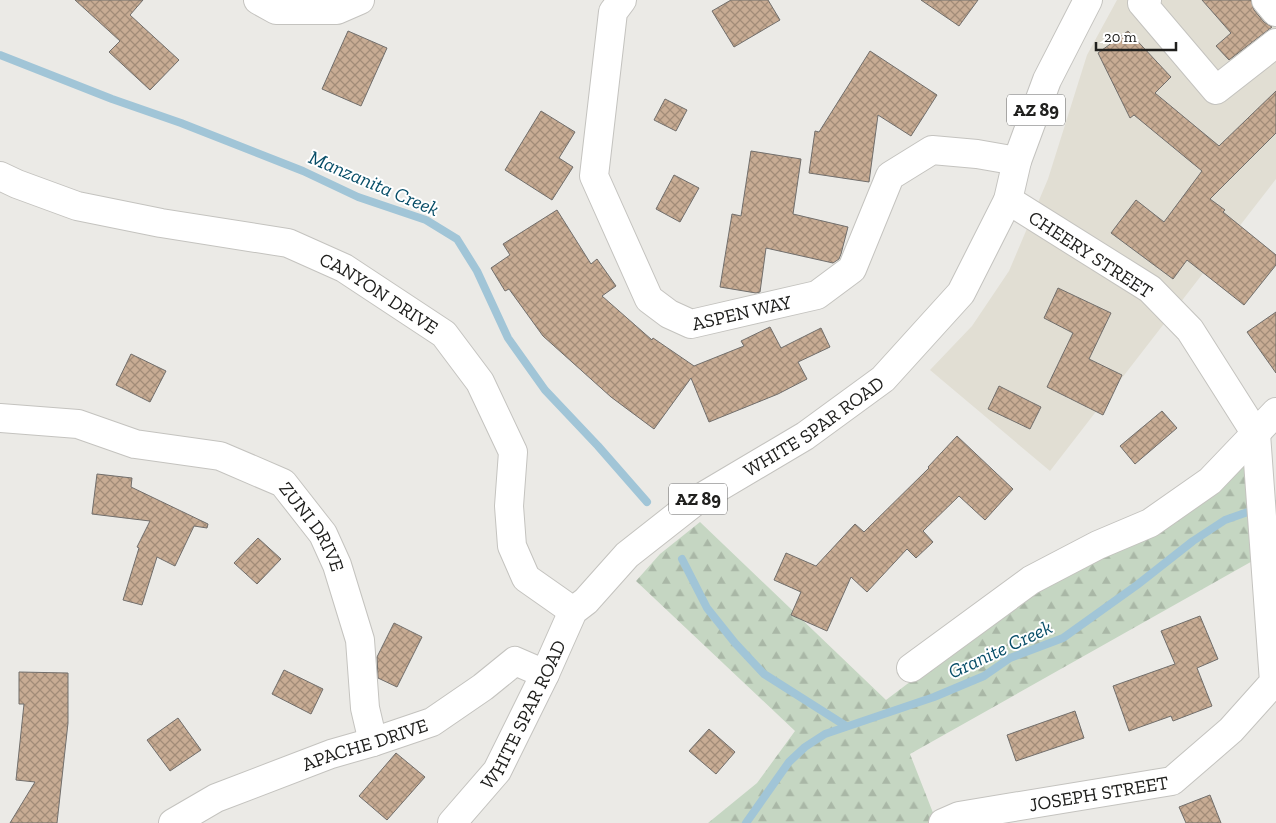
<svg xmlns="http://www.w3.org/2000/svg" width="1276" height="823" font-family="'Zilla Slab',serif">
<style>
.built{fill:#e1ded3}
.forest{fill:url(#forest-firs)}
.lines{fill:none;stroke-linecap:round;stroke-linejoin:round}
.stream{stroke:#a1c5d7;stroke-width:8}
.building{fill:url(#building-cross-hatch);stroke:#716e6b}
.minor-casing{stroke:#c4c3bf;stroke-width:30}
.major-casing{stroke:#c4c3bf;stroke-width:30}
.minor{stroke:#fff;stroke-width:28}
.major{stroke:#fff;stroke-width:28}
.labels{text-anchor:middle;stroke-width:4;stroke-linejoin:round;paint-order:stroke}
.shield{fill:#fff;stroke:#636362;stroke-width:1}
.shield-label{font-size:18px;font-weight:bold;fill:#20201e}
.street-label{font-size:19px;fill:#20201e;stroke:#fff}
.water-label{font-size:20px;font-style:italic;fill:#084e68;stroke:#fff}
</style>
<defs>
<pattern id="forest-firs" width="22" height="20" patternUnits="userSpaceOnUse" patternTransform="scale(1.25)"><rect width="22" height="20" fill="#c5d6c2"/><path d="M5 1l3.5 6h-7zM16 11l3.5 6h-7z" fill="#a9b7a6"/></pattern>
<pattern id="building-cross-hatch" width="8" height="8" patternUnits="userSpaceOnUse" patternTransform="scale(1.25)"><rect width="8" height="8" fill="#c8ac94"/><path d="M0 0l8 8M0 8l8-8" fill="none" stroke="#a28c78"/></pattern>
</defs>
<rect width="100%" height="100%" fill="#ebeae6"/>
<!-- built -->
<polygon class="built" points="1117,0 1276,0 1276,179 1050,471 930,370 972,326 1009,271 1048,179 1087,55"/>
<!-- forest -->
<polygon class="forest" points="1246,460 1256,559 910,754 937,823 708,823 757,783 795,731 636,581 660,554 700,522 886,700 1038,585"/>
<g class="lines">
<!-- stream -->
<g class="stream">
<polyline points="0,55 112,99 181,123 303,171 358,197 426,220 457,239 477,271 508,338 545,390 598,446 647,502"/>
<polyline points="682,559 707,608 735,643 764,674 846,726"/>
<polyline points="746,823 789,762 805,747 825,734 934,697 984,676 1010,658 1063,638 1137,585 1193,541 1225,520 1262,507 1276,504"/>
</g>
</g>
<!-- building -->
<g class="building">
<polygon points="75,0 143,0 130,15 179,60 150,90 109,52 120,41"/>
<polygon points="731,0 768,0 780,20 734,47 712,11"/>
<polygon points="921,0 978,0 959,26"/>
<polygon points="1202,0 1251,0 1254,10 1264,22 1272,27 1229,60 1216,46 1231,33"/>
<polygon points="348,31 387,48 361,106 322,89"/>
<polygon points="1128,31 1171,77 1155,93 1219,146 1276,91 1276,133 1210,199 1225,210 1223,212 1276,255 1276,265 1244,305 1187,260 1173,279 1111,233 1136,200 1164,222 1202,171 1134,115 1130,118 1098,53"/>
<polygon points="870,51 937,95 911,136 878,115 869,182 809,173 815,131 819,132"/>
<polygon points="665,99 687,110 676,131 654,120"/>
<polygon points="541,111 575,132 559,158 573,167 552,200 505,170"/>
<polygon points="751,151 801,159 793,214 848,227 841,254 839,259 833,263 766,248 760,292 756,293 720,287 732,214 741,216"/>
<polygon points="674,175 699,188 680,222 656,209"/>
<polygon points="557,210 591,264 597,259 616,286 602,296 652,340 653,338 694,366 744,346 741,341 770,327 781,348 821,328 830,347 798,362 807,379 778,394 709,422 691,378 654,429 611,397 543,336 509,289 505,291 491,268 510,255 503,244"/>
<polygon points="1058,288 1111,313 1089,359 1122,375 1103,415 1047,387 1073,333 1044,318"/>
<polygon points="1276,312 1276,373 1247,332"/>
<polygon points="131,354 166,371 150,402 116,385"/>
<polygon points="999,386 1041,407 1030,429 988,409"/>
<polygon points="1162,411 1177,428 1135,464 1120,446"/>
<polygon points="957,436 1013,489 985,520 959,496 923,531 933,542 916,558 907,549 867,592 851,577 827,631 791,615 801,592 774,580 786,553 816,566 855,524 864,532 929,468 928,467"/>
<polygon points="97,474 132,478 131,487 208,524 207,528 194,526 175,566 157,557 142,605 123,600 139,548 137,547 150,521 92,514"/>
<polygon points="258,538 281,559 257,584 234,563"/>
<polygon points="1200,616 1218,659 1197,668 1212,706 1173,721 1171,716 1129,731 1113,686 1175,664 1161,631"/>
<polygon points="394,623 422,637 397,687 378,678 377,657"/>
<polygon points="284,670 323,689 311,714 272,694"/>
<polygon points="19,672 68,673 68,723 57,823 10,823 35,782 16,780 24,704 19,704"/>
<polygon points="1075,711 1084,738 1016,761 1007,735"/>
<polygon points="178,718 201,750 170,771 147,740"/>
<polygon points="709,729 735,752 716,774 689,751"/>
<polygon points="396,753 425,777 387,820 359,796"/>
<polygon points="1210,795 1221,823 1186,823 1179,807"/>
</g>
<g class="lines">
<!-- minor casing -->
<g class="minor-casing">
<g id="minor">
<polyline points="258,0 276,10 337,10 360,0"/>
<path id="s1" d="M622,0L613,12L594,176L649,299L669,314L691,324L817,295L852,269L890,176L932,150L977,154L1017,161"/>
<polyline points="1147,0 1142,3 1216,90 1276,43"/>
<polyline points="1266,0 1276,12"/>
<path id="s2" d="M0,176L17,184L77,206L161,223L288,243L344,268L444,334L480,382L513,452L509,506L512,546L526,578L573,611"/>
<path id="s3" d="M0,418L78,424L135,444L220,456L283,483L323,534L337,565L360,640L365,708L373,742"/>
<polyline points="911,668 1031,580 1098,545 1150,523 1210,481 1276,412"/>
<path id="s4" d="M173,823L216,798L331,754L373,742L432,722L483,687L515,661L545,674"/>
<path id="s5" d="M943,823L959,816L1172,781L1231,730L1274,682L1256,434L1190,330L1150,289L1008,200"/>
</g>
</g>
<!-- major casing -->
<g class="major-casing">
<g id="major">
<path id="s6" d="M452,823L497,771L545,674L573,611L586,601L627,555L697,500L805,436L883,379L961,293L1008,200L1017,161L1047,80L1088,0"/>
</g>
</g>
<!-- minor -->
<use href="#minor" class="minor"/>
<!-- major -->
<use href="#major" class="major"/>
</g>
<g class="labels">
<!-- shield labels -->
<g class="shield">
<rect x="1007" y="94.5" width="58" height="31" rx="4"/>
<rect x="669" y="483.5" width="58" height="31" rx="4"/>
</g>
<g class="shield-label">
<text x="1036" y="116">AZ 89</text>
<text x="698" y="505">AZ 89</text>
</g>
<!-- street labels -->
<g class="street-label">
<text transform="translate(1091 254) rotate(33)" y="7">CHEERY STREET</text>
<text dy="7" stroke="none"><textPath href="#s2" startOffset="401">CANYON DRIVE</textPath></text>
<text dy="7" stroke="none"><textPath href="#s1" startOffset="416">ASPEN WAY</textPath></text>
<text dy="7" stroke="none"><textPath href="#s6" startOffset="551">WHITE SPAR ROAD</textPath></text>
<text dy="7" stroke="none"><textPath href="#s3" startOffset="346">ZUNI DRIVE</textPath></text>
<text dy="7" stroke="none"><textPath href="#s6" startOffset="131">WHITE SPAR ROAD</textPath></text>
<text dy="7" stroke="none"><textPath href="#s4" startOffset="208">APACHE DRIVE</textPath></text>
<text dy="7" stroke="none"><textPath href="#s5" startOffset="159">JOSEPH STREET</textPath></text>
</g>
<!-- water labels -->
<g class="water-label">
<text transform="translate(374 183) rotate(23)" y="7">Manzanita Creek</text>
<text transform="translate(1000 649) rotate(-25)" y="7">Granite Creek</text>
</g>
</g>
<!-- scale -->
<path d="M1096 42v8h80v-8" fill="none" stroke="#20201e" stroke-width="2.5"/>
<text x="1104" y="42" font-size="15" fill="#20201e" stroke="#ffffff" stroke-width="4" paint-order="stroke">20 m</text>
</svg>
